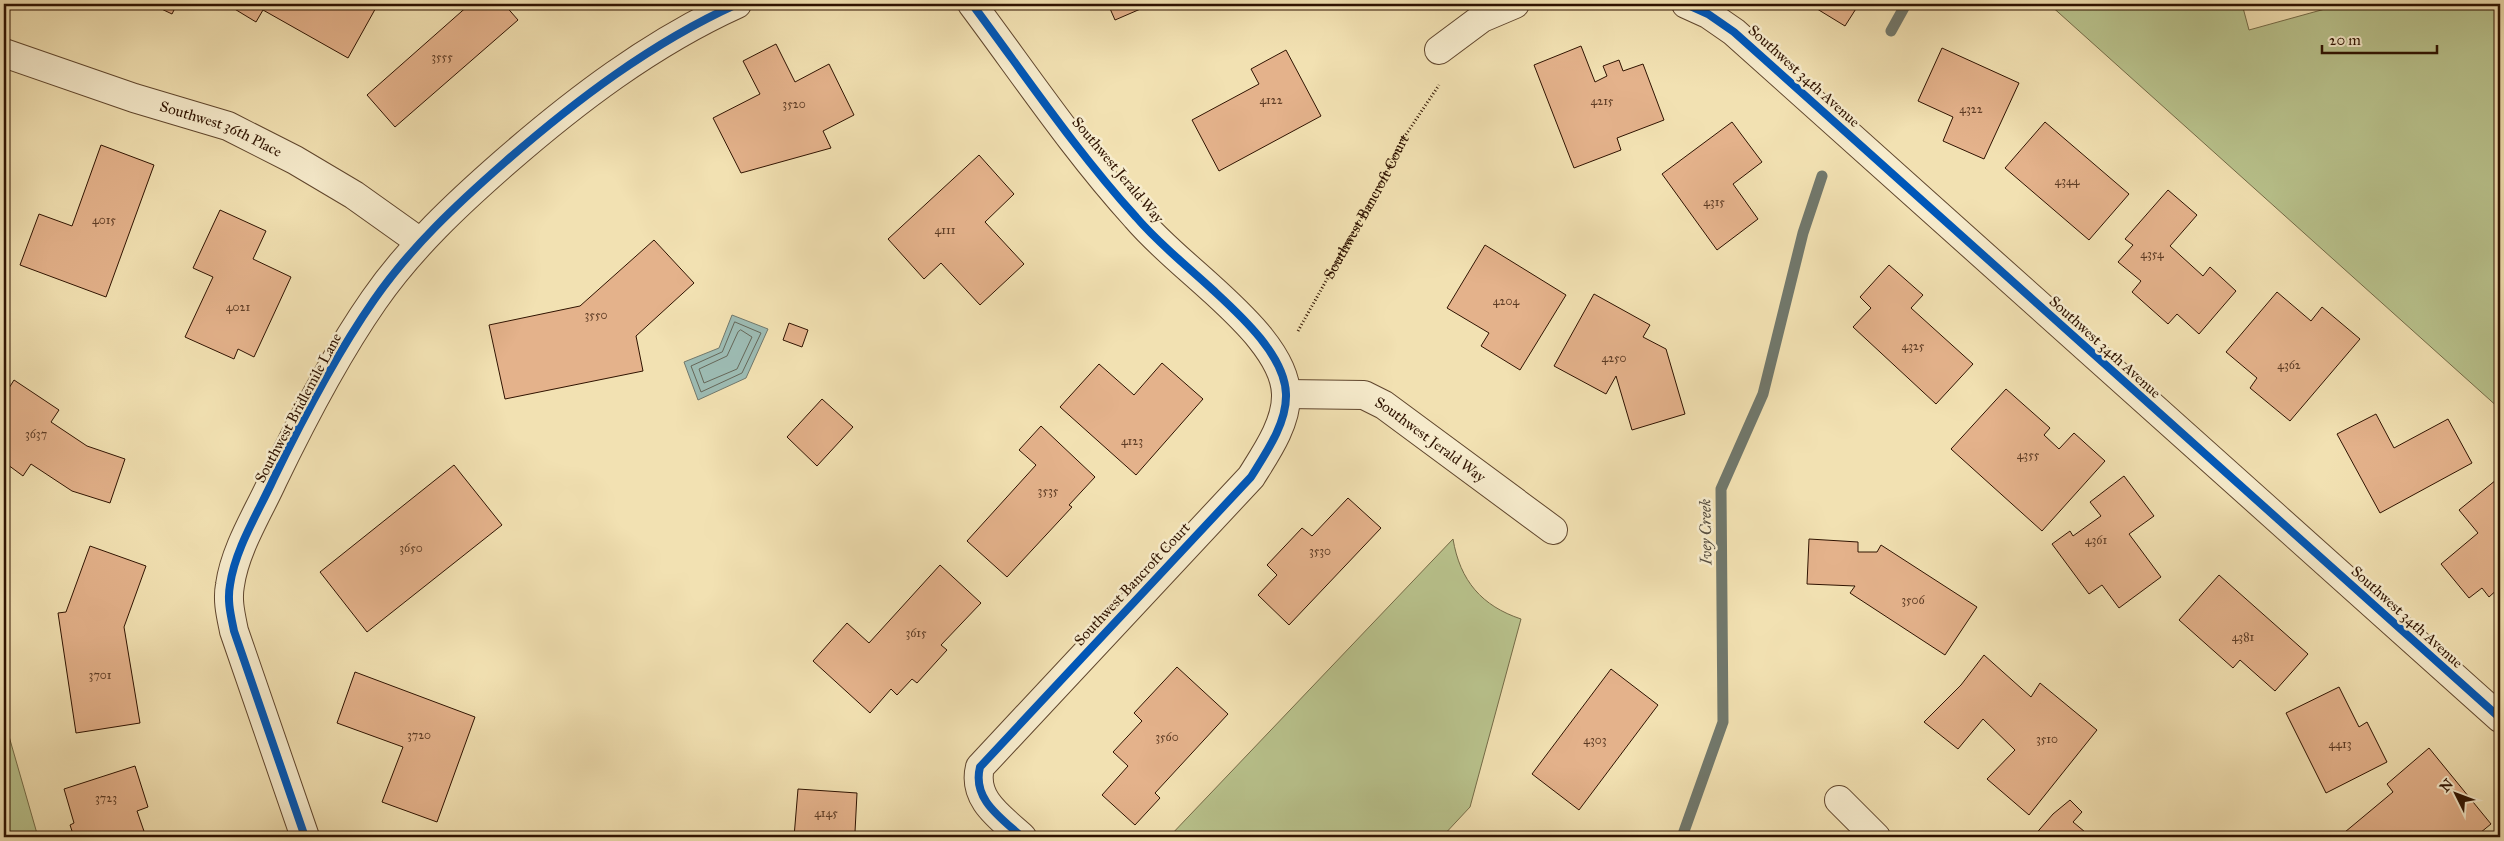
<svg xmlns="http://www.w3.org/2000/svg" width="2504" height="841" font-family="'IM FELL Great Primer',serif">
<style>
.green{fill:#b9c38d;stroke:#746b47}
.water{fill:#9dbcb4;stroke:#71786c}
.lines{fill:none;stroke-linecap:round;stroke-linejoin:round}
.shore{stroke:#66685a;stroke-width:1}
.stream{stroke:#71786c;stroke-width:11}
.building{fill:#e4b28b;stroke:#2f1301}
.minor-casing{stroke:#60462d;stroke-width:30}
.path{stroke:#2f1301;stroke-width:3;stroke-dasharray:1 2.5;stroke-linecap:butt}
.minor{stroke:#f7eccd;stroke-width:28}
.cycleway-casing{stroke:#f7eccd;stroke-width:11}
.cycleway{stroke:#0057b8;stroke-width:8}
.labels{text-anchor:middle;stroke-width:5;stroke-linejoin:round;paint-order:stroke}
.number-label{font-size:12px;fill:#5c3b24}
.street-label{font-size:15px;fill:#2f1301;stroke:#f7eccd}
.water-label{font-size:16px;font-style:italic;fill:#564e40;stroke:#f7eccd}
</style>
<rect width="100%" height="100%" fill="#f2e1b2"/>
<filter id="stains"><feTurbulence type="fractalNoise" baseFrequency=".004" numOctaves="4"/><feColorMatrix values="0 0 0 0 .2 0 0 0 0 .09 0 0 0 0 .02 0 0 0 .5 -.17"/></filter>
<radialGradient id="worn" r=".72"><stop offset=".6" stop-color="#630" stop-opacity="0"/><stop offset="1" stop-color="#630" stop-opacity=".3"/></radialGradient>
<!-- green -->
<g class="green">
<polygon points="2049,4 2242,4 2249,30 2343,4 2500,4 2500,409"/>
<path d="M1453,539C1460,581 1482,606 1521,619L1470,807L1442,837H1169Z"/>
<polygon points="4,719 38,837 4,837"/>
</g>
<!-- water -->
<polygon class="water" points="732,315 768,329 746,378 698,400 684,362 719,348"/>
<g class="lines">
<!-- shore -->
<g class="shore">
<polygon points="735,322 761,333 742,373 701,392 691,366 722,352"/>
<polygon points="741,330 752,337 737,369 704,383 699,369 727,356 738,332"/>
</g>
<!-- stream -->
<g class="stream">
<polyline points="1891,31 1906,4"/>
<polyline points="1682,837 1723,722 1721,489 1763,394 1803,233 1822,176"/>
</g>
</g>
<!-- building -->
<g class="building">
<polygon points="151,4 177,4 172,14"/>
<polygon points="229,4 378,4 348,58 263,10 256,22 228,5"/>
<polygon points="470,4 504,4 518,20 395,127 367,95"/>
<polygon points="1108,4 1152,4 1115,20"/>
<polygon points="1809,4 1859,4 1845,26"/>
<polygon points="776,44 795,82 829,64 854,115 823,131 831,148 741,173 713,118 760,94 743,61"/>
<polygon points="1581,46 1595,82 1607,76 1603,66 1619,60 1623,71 1643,64 1664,120 1617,138 1621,150 1574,168 1534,65"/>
<polygon points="1942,48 2019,83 1984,159 1943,141 1953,117 1918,101"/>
<polygon points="1286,50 1321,116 1219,171 1192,120 1259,84 1251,69"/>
<polygon points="1732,122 1762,162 1733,184 1758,219 1717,250 1662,174"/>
<polygon points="2045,122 2129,194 2089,240 2005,168"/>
<polygon points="101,145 154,165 106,297 20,265 39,214 72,226"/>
<polygon points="979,155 1014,194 985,222 1024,264 980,305 941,263 924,279 888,239"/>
<polygon points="2168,190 2197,215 2170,246 2203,276 2210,267 2236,291 2199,334 2177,314 2168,324 2132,292 2141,281 2118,262 2133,245 2125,239"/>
<polygon points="220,210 266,231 253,259 291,277 254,357 238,349 234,359 185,337 213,277 193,268"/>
<polygon points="654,240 694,283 636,336 643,371 505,399 489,325 580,306"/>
<polygon points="1485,245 1566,295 1520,370 1481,346 1489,333 1447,308"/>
<polygon points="1889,265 1923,295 1911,308 1973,364 1936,404 1853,327 1871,308 1860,297"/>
<polygon points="2277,292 2311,321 2322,307 2360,339 2290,421 2250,388 2257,378 2226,352"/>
<polygon points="1594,294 1650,325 1643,337 1666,349 1685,414 1632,430 1616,376 1606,394 1554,366"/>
<polygon points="789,323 808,330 802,347 783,340"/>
<polygon points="1162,363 1203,399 1136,475 1060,407 1099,364 1134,395"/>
<polygon points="14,380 59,410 51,422 87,446 125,459 110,503 72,491 31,464 23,476 4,462 4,396"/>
<polygon points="2006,389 2050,428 2044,435 2059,449 2074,433 2105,461 2042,531 1951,449"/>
<polygon points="822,399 853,427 817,466 787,437"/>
<polygon points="2376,414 2394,448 2448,419 2472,463 2380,513 2337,434"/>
<polygon points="1041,426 1095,477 1069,505 1072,507 1007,577 967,541 1036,465 1019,450"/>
<polygon points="454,465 502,525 367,632 320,572"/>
<polygon points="2124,476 2154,516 2129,534 2161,577 2119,608 2102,585 2089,594 2052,544 2070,531 2073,536 2101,516 2090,502"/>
<polygon points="2496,480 2500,486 2500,587 2489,597 2482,588 2469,598 2441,564 2478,533 2459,510"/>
<polygon points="1348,498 1381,528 1289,625 1258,595 1277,575 1267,565 1302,528 1312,536"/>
<polygon points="1809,539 1858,542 1858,552 1877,552 1881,545 1977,607 1945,655 1850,593 1855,586 1807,584"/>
<polygon points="90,546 146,566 124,627 140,723 76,733 58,613 66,612"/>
<polygon points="940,565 981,603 941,645 947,650 917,683 912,679 897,695 891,689 870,713 813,661 847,623 869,643"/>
<polygon points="2219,575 2308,654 2275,691 2240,660 2233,668 2179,620"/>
<polygon points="1984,655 2031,697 2040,683 2097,730 2029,815 1987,779 2015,750 1983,719 1958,749 1924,722 1961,685"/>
<polygon points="1177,667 1228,714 1155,793 1160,798 1135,825 1102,795 1128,766 1113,752 1142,721 1134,713"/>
<polygon points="1611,669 1658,705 1579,810 1532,774"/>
<polygon points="355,672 475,717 437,822 382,802 403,747 337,723"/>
<polygon points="2339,687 2359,727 2367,722 2387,762 2326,793 2286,713"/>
<polygon points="2429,748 2491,824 2475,837 2339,837 2393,792 2387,784"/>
<polygon points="135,766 148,807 137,811 146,837 74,837 70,825 74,823 64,789"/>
<polygon points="798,789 857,793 855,832 869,833 868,837 794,837"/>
<polygon points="2070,800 2082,812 2073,822 2091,837 2033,837 2053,814"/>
</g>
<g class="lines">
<!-- minor casing -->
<g class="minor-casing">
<g id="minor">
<path d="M972,4C1025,75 1076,151 1136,217C1159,244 1187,266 1213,290C1239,314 1285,355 1286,394C1287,423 1266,453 1251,477L980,767C972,799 1000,817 1022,837"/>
<polyline points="1686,4 1708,14 1734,32 2500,718"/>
<polyline points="1439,50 1482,18 1515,4"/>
<path id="s2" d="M4,53L134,98L228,126L295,160L354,195L420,242"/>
<path id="s3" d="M1286,394L1364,395L1384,405L1553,530"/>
<polyline points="1839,800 1876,837"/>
<path d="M305,837L234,631C231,616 227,601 230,585C235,549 258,513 273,480C301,422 337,353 374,300C410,248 457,204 505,162C575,101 651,43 737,4"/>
</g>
</g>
<!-- path -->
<path class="path" id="s1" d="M1298,331L1388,170L1401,142L1439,85"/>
<!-- minor -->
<use href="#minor" class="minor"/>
<!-- cycleway casing -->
<g class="cycleway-casing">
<g id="cycleway">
<path d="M972,4C1025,75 1076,151 1136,217C1159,244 1187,266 1213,290C1239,314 1285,355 1286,394C1287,423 1266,453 1251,477L980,767C972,799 1000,817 1022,837"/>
<polyline points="1686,4 1708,14 1734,32 2500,718"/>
<path d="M305,837L234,631C231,616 227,601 230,585C235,549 258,513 273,480C301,422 337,353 374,300C410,248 457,204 505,162C575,101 651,43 737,4"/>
</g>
</g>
<!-- cycleway -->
<use href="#cycleway" class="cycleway"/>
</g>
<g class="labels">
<!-- number labels -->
<g class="number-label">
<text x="442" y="61">3555</text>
<text x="1271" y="104">4122</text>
<text x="1602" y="105">4215</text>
<text x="794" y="108">3520</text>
<text x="1971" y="113">4322</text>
<text x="2067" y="185">4344</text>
<text x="1714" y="206">4315</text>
<text x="104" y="224">4015</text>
<text x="945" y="234">4111</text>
<text x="2152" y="258">4354</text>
<text x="1506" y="305">4204</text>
<text x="238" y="311">4021</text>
<text x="596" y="319">3550</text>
<text x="1913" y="350">4325</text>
<text x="1614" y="362">4250</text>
<text x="2289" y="369">4362</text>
<text x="36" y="438">3637</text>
<text x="1132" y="445">4123</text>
<text x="2028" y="459">4355</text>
<text x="1048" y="495">3535</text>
<text x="2096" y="544">4361</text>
<text x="411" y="552">3650</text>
<text x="1320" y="555">3530</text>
<text x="1913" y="604">3506</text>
<text x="916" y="637">3615</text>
<text x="2243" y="641">4381</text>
<text x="100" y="679">3701</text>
<text x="419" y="739">3720</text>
<text x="1167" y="741">3560</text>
<text x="2047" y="743">3510</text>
<text x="1595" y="744">4303</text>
<text x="2340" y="748">4413</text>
<text x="106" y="802">3723</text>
<text x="826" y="817">4145</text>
</g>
<!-- street labels -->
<g class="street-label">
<text transform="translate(1804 76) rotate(42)" y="5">Southwest 34th Avenue</text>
<text dy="5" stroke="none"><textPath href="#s2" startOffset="230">Southwest 36th Place</textPath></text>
<text transform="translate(1118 170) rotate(50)" y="5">Southwest Jerald Way</text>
<text dy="5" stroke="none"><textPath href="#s1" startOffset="142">Southwest Bancroft Court</textPath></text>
<text transform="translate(2105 347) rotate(42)" y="5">Southwest 34th Avenue</text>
<text transform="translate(298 408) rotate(-62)" y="5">Southwest Bridlemile Lane</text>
<text dy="5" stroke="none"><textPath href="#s3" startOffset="158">Southwest Jerald Way</textPath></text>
<text transform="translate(1132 584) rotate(-47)" y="5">Southwest Bancroft Court</text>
<text transform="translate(2407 617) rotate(42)" y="5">Southwest 34th Avenue</text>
</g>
<!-- water labels -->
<g class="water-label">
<text transform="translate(1705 532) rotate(-91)" y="6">Ivey Creek</text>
</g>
</g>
<!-- margin -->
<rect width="2504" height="841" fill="none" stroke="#f2e1b2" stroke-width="20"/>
<rect x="5" y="5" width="2494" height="831" fill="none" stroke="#2f1301" stroke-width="2.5"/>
<rect x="10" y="10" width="2484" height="821" fill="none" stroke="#2f1301"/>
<!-- north arrow -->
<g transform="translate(2456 794) rotate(312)" stroke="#f7eccd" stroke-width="4" paint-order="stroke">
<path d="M0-4L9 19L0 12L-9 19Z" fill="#2f1301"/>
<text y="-8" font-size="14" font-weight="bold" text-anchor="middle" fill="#2f1301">N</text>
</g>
<!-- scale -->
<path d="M2322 45v8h115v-8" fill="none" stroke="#2f1301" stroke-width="2.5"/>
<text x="2329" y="45" font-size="15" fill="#2f1301" stroke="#f7eccd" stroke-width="4" paint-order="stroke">20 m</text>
<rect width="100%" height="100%" filter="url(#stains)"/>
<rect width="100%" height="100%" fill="url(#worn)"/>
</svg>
